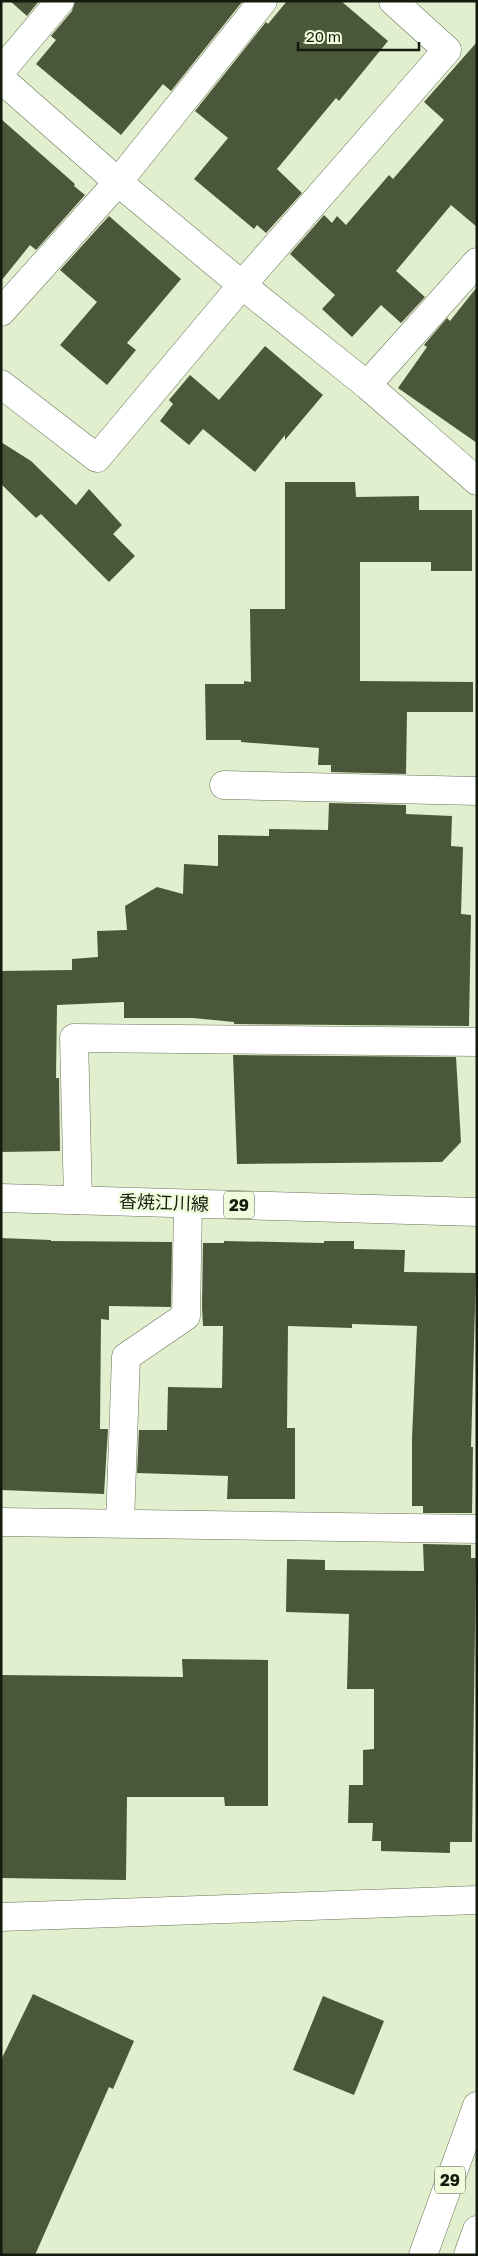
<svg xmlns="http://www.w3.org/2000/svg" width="478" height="2256" font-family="'Golos Text','Noto Sans JP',sans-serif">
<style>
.building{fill:#4b573b}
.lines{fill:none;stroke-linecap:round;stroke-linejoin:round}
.minor-casing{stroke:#687457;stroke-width:29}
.major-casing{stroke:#687457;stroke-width:29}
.minor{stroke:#fff;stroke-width:28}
.major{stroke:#fff;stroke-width:28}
.labels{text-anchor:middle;stroke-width:5;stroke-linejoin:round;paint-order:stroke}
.shield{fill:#eefcdb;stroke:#565e4c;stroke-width:1}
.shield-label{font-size:16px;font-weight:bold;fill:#151a0e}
.street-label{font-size:18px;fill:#151a0e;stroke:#eefcdb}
</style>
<rect width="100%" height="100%" fill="#e1efce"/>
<!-- building -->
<g class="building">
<polygon points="10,1 39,1 27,16"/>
<polygon points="75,1 241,1 242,2 171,91 163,84 121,135 36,64 56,40 51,36 72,11"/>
<polygon points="287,1 341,1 388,41 339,101 336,98 277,169 302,193 266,233 257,225 254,229 194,179 228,138 195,111 266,22 268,24"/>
<polygon points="477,42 477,227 451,205 396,271 425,297 401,323 381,305 352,337 322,309 335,295 290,254 324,215 332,223 337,216 346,225 389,175 393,179 444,120 424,102"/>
<polygon points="1,119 75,184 74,186 85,195 36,250 30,245 1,281"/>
<polygon points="109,216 181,279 127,343 136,350 107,385 60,345 97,302 60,270"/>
<polygon points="477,287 477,443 398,388 427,347 424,345 447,318 450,321"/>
<polygon points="265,346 323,395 285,440 285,435 255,472 203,429 189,445 160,421 173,404 169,400 190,375 219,400"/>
<polygon points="1,442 31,461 76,505 89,489 122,525 113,534 135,556 109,582 41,514 36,518 1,484"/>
<polygon points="285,482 355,482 356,497 419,496 419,510 472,510 472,571 431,571 431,562 360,562 360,681 473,682 473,712 407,712 406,774 331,772 331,765 318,765 319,748 241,742 241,740 206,740 205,684 244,684 244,681 251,682 250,609 285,609"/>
<polygon points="329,803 406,805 406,814 452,816 451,846 463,847 461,914 471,915 469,1026 234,1024 234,1022 193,1018 124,1018 124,1002 57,1005 56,1078 59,1078 60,1151 1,1152 1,971 72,970 72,959 98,957 97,931 127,930 125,906 157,887 183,894 184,864 218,866 218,835 269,836 269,829 328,830"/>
<polygon points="233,1055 456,1057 461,1142 442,1162 237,1164"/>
<polygon points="1,1238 51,1240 51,1241 172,1242 171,1307 109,1306 109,1320 101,1319 100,1429 108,1429 104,1494 1,1490"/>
<polygon points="224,1241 324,1243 324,1241 354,1241 354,1249 405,1250 404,1272 476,1273 471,1447 473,1447 472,1513 423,1513 423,1506 412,1506 412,1438 417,1326 352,1324 352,1328 288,1326 287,1428 295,1428 295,1499 227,1499 228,1476 137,1473 139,1430 167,1430 168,1387 222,1388 223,1326 203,1326 202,1308 203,1243 224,1243"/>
<polygon points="423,1544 471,1545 471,1558 476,1558 472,1842 450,1842 450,1853 381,1851 381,1841 372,1841 373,1823 348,1823 349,1785 363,1785 363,1750 374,1749 374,1689 347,1689 349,1614 286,1612 287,1559 325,1560 325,1570 424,1571"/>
<polygon points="182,1659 268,1660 268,1806 225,1806 224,1797 127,1797 126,1880 1,1878 1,1675 183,1677"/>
<polygon points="33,1994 134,2041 113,2089 109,2087 35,2255 1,2255 1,2060"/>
<polygon points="323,1996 384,2021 354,2095 293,2070"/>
</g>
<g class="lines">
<!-- minor casing -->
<g class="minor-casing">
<g id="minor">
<polyline points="1,71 60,1"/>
<polyline points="1,79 118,182 242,285 367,385 477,481"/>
<polyline points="1,312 118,182 263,1"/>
<polyline points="1,384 97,458 242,285 447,50 393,1"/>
<polyline points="367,385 477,262"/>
<polyline points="224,785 477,791"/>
<polyline points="78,1200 74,1038 477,1042"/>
<polyline points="1,1522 477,1529"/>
<polyline points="120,1523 126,1357 186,1316 188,1204"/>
<polyline points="1,1917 477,1900"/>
</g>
</g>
<!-- major casing -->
<g class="major-casing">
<g id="major">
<polyline points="1,1198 477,1212"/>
<polyline points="423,2255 477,2106"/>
<polyline points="468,2255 477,2230"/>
</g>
</g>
<!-- minor -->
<use href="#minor" class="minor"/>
<!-- major -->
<use href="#major" class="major"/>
</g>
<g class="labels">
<!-- shield labels -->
<g class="shield">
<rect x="224" y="1191.5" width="30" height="27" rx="4"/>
<rect x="435" y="2166.5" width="30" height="27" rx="4"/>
</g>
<g class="shield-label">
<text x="239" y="1211">29</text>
<text x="450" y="2186">29</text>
</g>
<!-- street labels -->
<g class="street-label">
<text transform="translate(164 1203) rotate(2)" y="6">香焼江川線</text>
</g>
</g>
<!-- border -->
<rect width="478" height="2256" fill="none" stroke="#151a0e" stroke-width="5"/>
<!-- scale -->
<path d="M298 42v8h121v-8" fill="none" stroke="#151a0e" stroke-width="2.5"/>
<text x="306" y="42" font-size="15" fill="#151a0e" stroke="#eefcdb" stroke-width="4" paint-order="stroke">20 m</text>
</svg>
